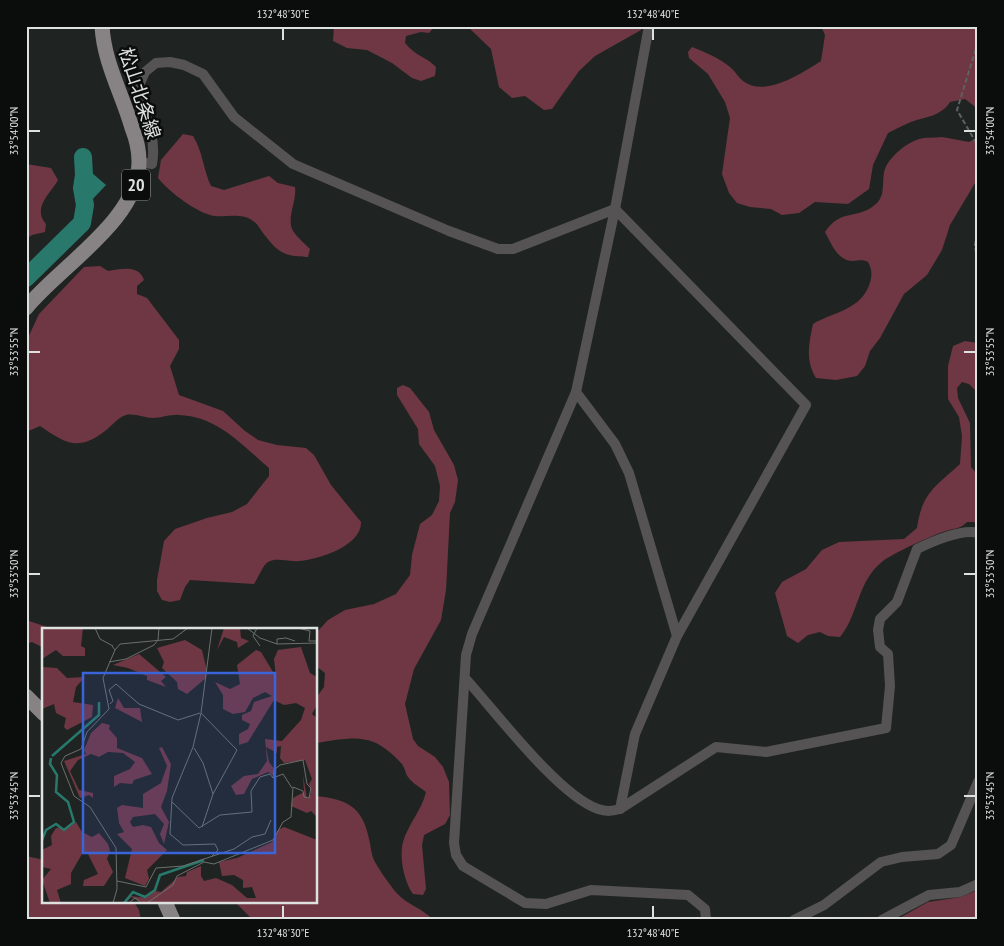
<svg xmlns="http://www.w3.org/2000/svg" width="1004" height="946" font-family="'PT Sans Narrow','Noto Sans JP',sans-serif">
<style>
.green{fill:#6f3743}
.water{fill:#28796b}
.lines{fill:none;stroke-linecap:round;stroke-linejoin:round}
.river{stroke:#28796b;stroke-width:18}
.path{stroke:#5d6261;stroke-width:2;stroke-dasharray:5 2.5;stroke-linecap:butt}
.minor{stroke:#555353;stroke-width:10}
.primary{stroke:#878283;stroke-width:15}
.ticks{fill:none;stroke:#dde1e0;stroke-width:2}
.labels{text-anchor:middle;stroke-width:5;stroke-linejoin:round;paint-order:stroke}
.shield{fill:#0b0d0c;stroke:#9ea1a0;stroke-width:1}
.shield-label{font-size:18px;font-weight:bold;fill:#dde1e0}
.street-label{font-size:19px;fill:#dde1e0;stroke:#0b0d0c}
.inset-river{fill:none;stroke:#28796b;stroke-width:2.5}
.inset-road{fill:none;stroke:#6b706f;stroke-width:1}
.view{fill:#3a64d9;fill-opacity:0.15;stroke:#3a64d9;stroke-width:2.5}
.inset-edge{fill:none;stroke:#dde1e0;stroke-width:2.5}
.neatline{fill:none;stroke:#dde1e0;stroke-width:2}
.ticks-label{font-size:12px;text-anchor:middle;fill:#dde1e0}
</style>
<rect width="100%" height="100%" fill="#1f2423"/>
<!-- green -->
<g class="green">
<path d="M334,26H435L429,33L421,32L406,36L405,43C415,56 427,57 436,67L435,76L421,81L412,78L392,63L367,50L347,48L333,41Z"/>
<polygon points="467,26 642,26 641,30 595,56 579,71 552,109 544,110 525,96 512,98 499,87 491,49"/>
<path d="M821,26H978V109L965,99L950,102C940,117 927,116 911,122C903,125 896,129 888,133L873,165L869,189L848,204L815,202L799,213L782,215L771,209L750,207L737,203L729,193L722,174L730,118L725,102L708,74L689,58L688,52L692,47C705,52 719,58 730,67C735,71 738,77 743,81C765,98 802,73 821,61L825,35Z"/>
<path d="M183,134L193,136C203,152 203,169 211,186L224,190L269,176L278,183L295,187C297,201 286,218 293,231C297,237 305,244 310,249L308,257C282,256 278,252 263,233C260,229 257,223 253,221C243,213 228,217 215,216C198,214 169,192 158,178L161,160Z"/>
<path d="M942,137L969,142L978,137V178L950,225L942,250L927,275L904,294L880,338L870,351L865,366L857,376L836,380L816,378C805,360 809,343 813,324C833,312 857,311 868,288C872,278 873,271 868,262C861,259 859,261 852,261C837,260 831,243 825,232C842,207 858,221 877,203C885,195 882,183 884,173C886,159 906,143 919,139C926,137 935,138 942,137Z"/>
<path d="M26,164L51,168L58,180C50,194 32,208 46,224L45,232L32,235L26,239Z"/>
<path d="M100,266L108,271C120,269 139,264 144,280L137,286V294L147,298L179,340V349L170,366L179,395L223,411L245,431L258,440L277,445L306,448L314,455L331,485L361,522C362,546 319,559 300,561C290,562 276,557 268,562C263,565 258,578 254,584L190,580L185,587L180,600L170,602L162,600L157,591V580L164,541L175,529L207,518L232,512L247,504L269,476V468C242,445 217,416 179,415C171,414 161,418 153,418C145,418 134,413 126,415C117,418 112,426 105,431C78,452 65,443 40,426L26,432V342L39,314L84,267Z"/>
<path d="M965,341L978,343V393L969,384L962,382L957,388L958,398L970,423L971,467L978,475V525L974,522H967C960,529 955,528 946,531C934,534 892,554 883,561C857,581 859,614 840,637L828,636L820,632L808,635L798,643L787,636L775,593L782,582L806,569L822,550L839,542L904,539L917,528C922,493 935,487 960,464L962,436L959,417L948,399V366L953,346Z"/>
<path d="M403,385L410,388L429,412L434,430L454,465L458,480L455,502L450,513L446,590L441,620L414,669L405,704L413,739L418,746L435,757L443,767L449,782L450,815L445,824L424,835L422,845L426,889L423,895L413,894C404,882 399,857 403,842C408,824 421,812 426,792C420,787 413,784 408,777C405,773 405,767 401,763C373,732 355,737 316,743V698L324,687L325,673L316,666V633L328,620L345,610L374,604L396,594L410,575L412,555L420,524L432,515L439,501L440,486L435,466L419,444L418,429L397,395V388Z"/>
<polygon points="26,620 53,629 44,630 44,650 42,647 32,642 26,644"/>
<path d="M316,796C348,799 363,808 369,839C371,846 371,855 375,862C380,871 388,882 394,890C407,906 420,906 433,920H253L235,902H316Z"/>
<polygon points="26,856 44,860 44,902 134,902 139,910 141,920 26,920"/>
<polygon points="978,890 978,920 896,920 928,902 961,897"/>
</g>
<!-- water -->
<polygon class="water" points="92,173 106,185 90,202 86,193 86,179"/>
<g class="lines">
<!-- river -->
<polyline class="river" points="26,278 82,223 85,205 82,188 84,175 83,157"/>
<!-- path -->
<g class="path">
<polyline points="978,42 957,110 978,146"/>
<polyline points="978,226 975,245 978,268"/>
</g>
<!-- minor -->
<g class="minor">
<polyline points="649,26 615,209 576,392 472,634 466,655 454,843 456,855 463,866 525,903 546,904 591,890 688,895 705,909 706,920"/>
<path d="M140,162L152,164C157,138 145,114 137,90L145,72L156,63L170,62L184,65L203,74L234,117L293,164L449,231L498,249H513L615,209"/>
<polyline points="615,209 806,405 677,636 635,734 620,809"/>
<polyline points="576,392 615,444 629,473 677,636"/>
<path d="M465,678C495,711 559,796 598,809C607,812 612,811 620,809L716,747L766,752L886,728L890,686L888,654L880,647L878,630L880,619L897,602L917,549C931,542 963,528 978,533"/>
<polyline points="794,920 824,905 881,862 902,857 938,854 951,845 978,782"/>
<polyline points="882,920 929,895 960,892 978,884"/>
</g>
<!-- primary -->
<g class="primary">
<path d="M26,308C60,266 140,219 139,161C139,150 136,138 132,128C122,93 104,63 102,26"/>
<polyline points="26,696 44,714"/>
<polyline points="165,902 173,920"/>
</g>
</g>
<!-- ticks -->
<path class="ticks" d="M283,28V40M653,28V40M28,131H40M964,131H976M28,352H40M964,352H976M28,574H40M964,574H976M28,796H40M964,796H976M283,906V918M653,906V918"/>
<g class="labels">
<!-- shield labels -->
<rect class="shield" x="122" y="169.5" width="28" height="31" rx="4"/>
<g class="shield-label">
<text x="136" y="191">20</text>
</g>
<!-- street labels -->
<g class="street-label">
<text transform="translate(140 93) rotate(72)" y="7">松山北条線</text>
</g>
</g>
<!-- overview -->
<g transform="translate(42 628)">
<rect width="275" height="275" fill="#1f2423"/>
<path d="M0,0H41L39,18L43,20V28H21L14,22L0,31ZM182,0H198L199,10L207,13L196,20L195,14L182,9L175,22ZM143,12L160,22L165,43L164,50L145,66L136,61L135,54L120,40L122,34L115,20ZM259,19L268,45L275,49V77L270,86L275,90V189L269,183L265,185L249,178L251,170L262,164L261,147L265,171L269,166L267,156L270,151L263,132L242,135L238,130L239,118L235,119V125L224,119L227,134L234,143L232,148L226,144L210,151L202,166L194,167L189,158L202,148L216,146L225,133L223,111L240,113L259,92L263,80L254,75L242,77L232,72L206,114L197,117V106L206,101L208,96L200,92V87L209,83L212,74L230,68L223,64L211,70L203,84L191,86L181,81V67L173,54L188,61L198,56L195,37L214,22L219,24L234,49L232,31L236,22ZM97,26L124,49L119,53L124,59L105,52V48L86,40L71,37ZM0,39L15,40L25,50L43,49L34,59L31,74L51,77L50,89L25,102L22,99L24,90L14,85L12,76L0,81ZM76,70L82,80H98L100,94L73,80ZM60,95L68,97L67,101L75,110V120L100,130L110,146L92,152L90,156L78,155L72,159V148L88,141L93,134L81,125L66,124L57,129L49,126L36,132L28,143L37,162L51,165V170L47,167L38,170L22,133L44,126L42,122L49,105ZM120,119L129,136L125,163L119,179L127,194L122,216L118,206L122,196L113,186L91,189L88,194L91,199L101,197L109,199L117,215L125,222L105,242L107,251L103,258L83,250L90,221L75,206L82,204L77,195L75,180L80,177L101,180V166L119,155L125,138L117,120ZM34,194L40,204L50,209L57,205L66,216L68,223L65,231L71,244L62,258H41L42,252L56,246L46,226H40L29,245V256L15,262L19,275H8L0,252L9,241L0,239V222L10,217L9,208L14,200H26ZM242,199L275,212V275H101L89,269L83,275L88,268L104,270L113,263L119,264L136,249L144,248L145,244L159,238V248L162,253L174,250L190,257L205,270H214L210,259L201,260V252L192,247L180,248L177,234L195,230L230,214L236,202Z" fill="#6f3743"/>
<path class="inset-river" d="M10,128L57,87V74M0,212L4,202L14,196L22,202L32,194L26,174L14,164L15,147L8,136L9,130M82,275L91,264L103,269L113,262L118,247L162,232"/>
<path class="inset-road" d="M53,0L58,11L71,18M170,0L159,85L151,119L130,170L128,206L141,217L173,216L176,222L170,228M205,0L218,10L235,16L275,15M215,0L211,8L218,18M256,0L268,3L267,13H275M235,16V11L244,10L253,13M70,18L73,22L61,50L67,81L45,104L39,121L23,128L19,135L32,168L48,179L74,220L75,261L71,275M73,22L78,16L131,11L146,0M67,34L84,31L112,17L116,12L117,0M68,76L71,73L67,62L74,56L97,76L136,92L158,85M159,85L195,122L171,166L160,199M152,120L161,135L171,166M130,174L157,200L178,187L210,184L209,163L218,149L228,146L231,150L241,146L250,160M162,234L172,236L231,212L241,194L249,189L251,159L261,163L262,169L267,170L269,160L265,156L261,132L238,137L232,142L231,150M75,253L104,259L114,240L141,238L192,221L210,209L223,206L229,192M87,275L93,270L99,275M105,275L131,257L135,248L162,234"/>
<path class="view" d="M41,45H233V225H41Z"/>
<rect width="275" height="275" class="inset-edge"/>
</g>
<!-- border -->
<rect width="1004" height="946" fill="none" stroke="#0b0d0c" stroke-width="55"/>
<rect x="28" y="28" width="948" height="890" class="neatline"/>
<g class="ticks-label">
<text x="283" y="18">132°48'30"E</text>
<text x="653" y="18">132°48'40"E</text>
<text transform="translate(14 131) rotate(-90)" y="4">33°54'00"N</text>
<text transform="translate(990 131) rotate(-90)" y="4">33°54'00"N</text>
<text transform="translate(14 352) rotate(-90)" y="4">33°53'55"N</text>
<text transform="translate(990 352) rotate(-90)" y="4">33°53'55"N</text>
<text transform="translate(14 574) rotate(-90)" y="4">33°53'50"N</text>
<text transform="translate(990 574) rotate(-90)" y="4">33°53'50"N</text>
<text transform="translate(14 796) rotate(-90)" y="4">33°53'45"N</text>
<text transform="translate(990 796) rotate(-90)" y="4">33°53'45"N</text>
<text x="283" y="937">132°48'30"E</text>
<text x="653" y="937">132°48'40"E</text>
</g>
</svg>
